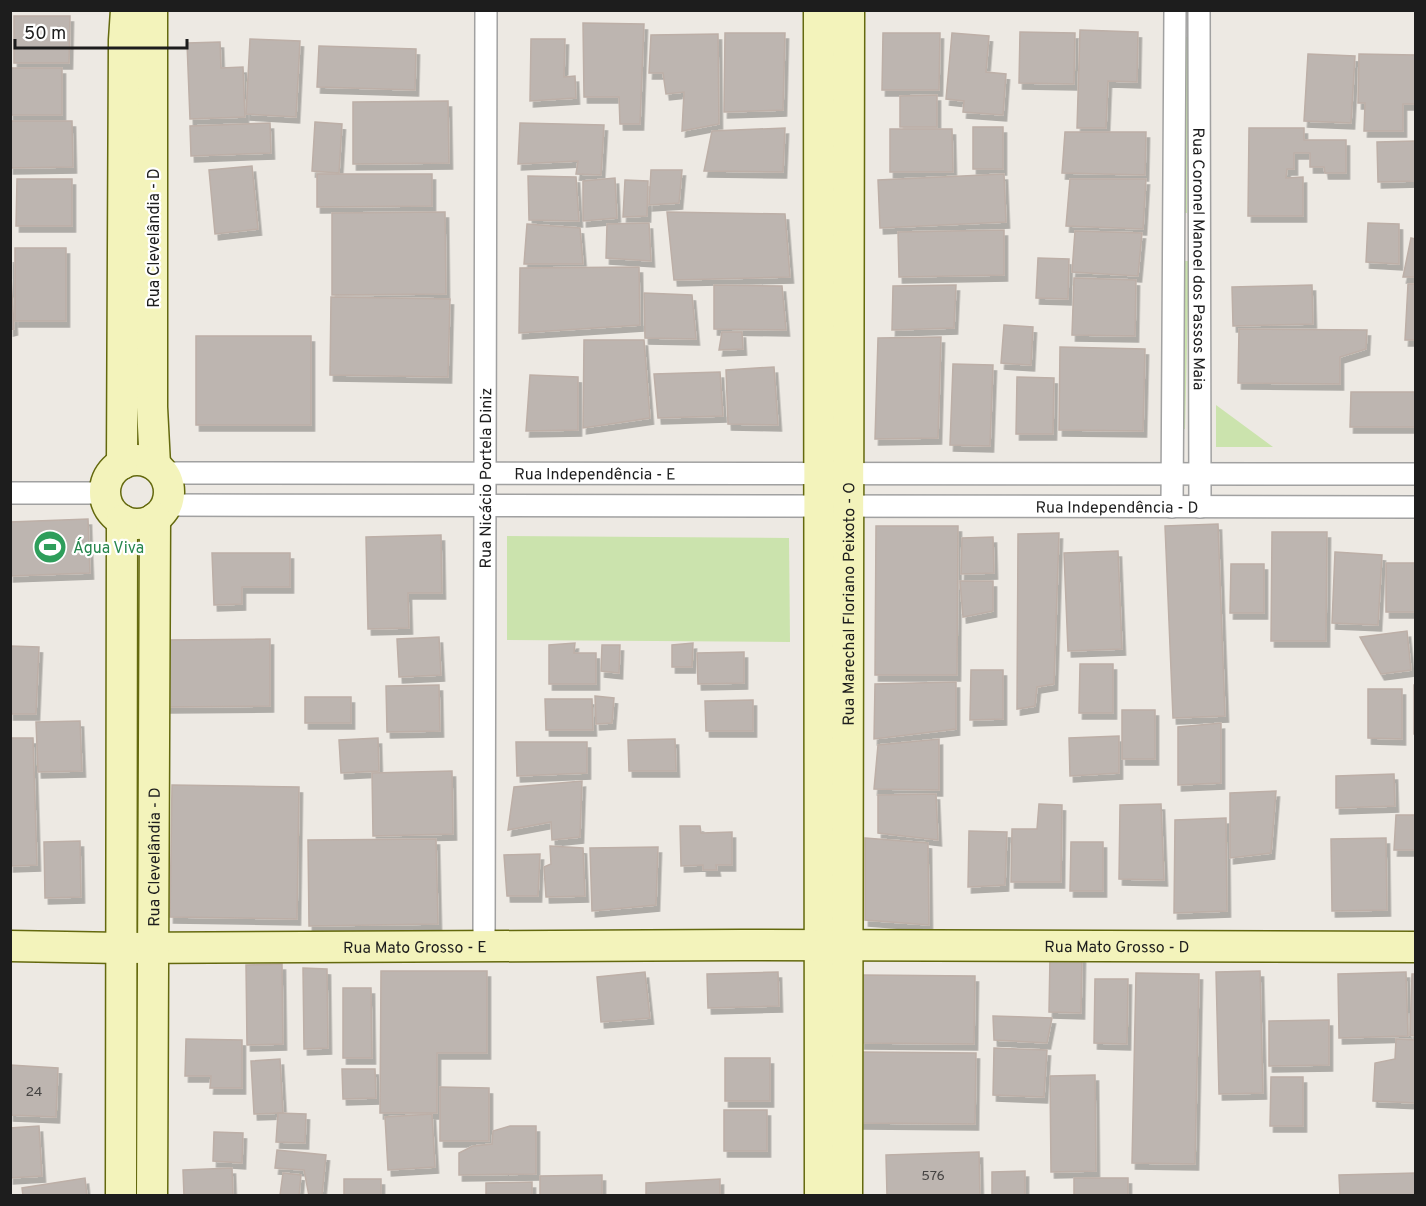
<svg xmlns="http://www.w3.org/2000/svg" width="1426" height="1206" font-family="Overpass,sans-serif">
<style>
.grass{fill:#cbe3ad}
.building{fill:#bdb5b0;stroke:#bdafa7;stroke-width:1.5;filter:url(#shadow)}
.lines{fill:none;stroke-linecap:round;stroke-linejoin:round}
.street-casing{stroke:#a1a1a1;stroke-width:24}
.secondary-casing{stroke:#64690e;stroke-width:33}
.street{stroke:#fff;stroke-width:21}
.secondary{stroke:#f3f3bb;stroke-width:30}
.labels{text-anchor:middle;stroke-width:4.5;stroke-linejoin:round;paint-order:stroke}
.number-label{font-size:14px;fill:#454342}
.street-label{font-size:16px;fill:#1d1d1d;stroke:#fff}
.leisure-label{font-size:16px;fill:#27864d;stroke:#fff;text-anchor:start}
</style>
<defs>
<filter id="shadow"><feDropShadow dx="3.5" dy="6" stdDeviation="0" flood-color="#0004"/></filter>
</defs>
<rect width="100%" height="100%" fill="#ede9e3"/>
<!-- grass -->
<g class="grass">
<polygon points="1182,37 1189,37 1187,213 1180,213"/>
<polygon points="1182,261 1189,261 1185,429 1178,429"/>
<polygon points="1216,405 1273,447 1216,447"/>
<polygon points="507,536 789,538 790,642 507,640"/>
</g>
<!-- building -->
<g class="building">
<polygon points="14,16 70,16 69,63 14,63"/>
<polygon points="583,23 644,24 640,124 620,124 619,97 584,97"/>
<polygon points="1080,30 1138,32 1137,82 1108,81 1106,128 1077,128"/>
<polygon points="1020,32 1075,33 1074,84 1019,83"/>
<polygon points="725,33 785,33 783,110 724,112"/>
<polygon points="883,33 940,33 939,90 882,90"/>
<polygon points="952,33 989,36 986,72 1006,74 1003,115 963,112 964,101 946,99"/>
<polygon points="718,34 719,124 682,131 684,92 666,94 663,73 649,73 651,35"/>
<polygon points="250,39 300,41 296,117 246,114"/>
<polygon points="531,39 565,39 564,77 575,76 576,98 530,101"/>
<polygon points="220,42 221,68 243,67 245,117 190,119 187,43"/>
<polygon points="319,46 416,49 415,90 317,87"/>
<polygon points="1308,54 1355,56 1351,123 1304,121"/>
<polygon points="1359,54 1416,55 1416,104 1403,104 1403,131 1364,131 1365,103 1358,103"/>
<rect x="10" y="68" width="52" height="47"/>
<polygon points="937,95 937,127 900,127 900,96"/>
<polygon points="448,101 449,163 353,164 353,102"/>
<polygon points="10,121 72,121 73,167 10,168"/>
<polygon points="315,122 342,124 339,173 312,171"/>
<polygon points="270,123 271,153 191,156 190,126"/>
<polygon points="520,123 604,125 601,175 576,174 578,161 518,164"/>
<rect x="973" y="127" width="30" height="42"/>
<polygon points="785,128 783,172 704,171 712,131"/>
<polygon points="1249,128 1304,128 1304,140 1346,140 1346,173 1325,173 1324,167 1310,167 1310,153 1294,153 1294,169 1287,169 1286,178 1303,177 1303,216 1248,216"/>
<polygon points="890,129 952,129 953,172 890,172"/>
<polygon points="1065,132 1146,132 1145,175 1062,173"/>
<polygon points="1416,141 1416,181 1378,182 1377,142"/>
<polygon points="252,166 258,229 215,234 209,170"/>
<polygon points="651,170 682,170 679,203 649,205"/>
<polygon points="317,174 432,174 432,206 317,207"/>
<polygon points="1004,174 1006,222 880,228 878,180"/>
<polygon points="528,176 576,177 579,221 529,220"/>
<polygon points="615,178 617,218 583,221 583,181"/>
<polygon points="17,179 72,179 72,226 16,226"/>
<polygon points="1070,179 1146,179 1143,229 1066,226"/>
<polygon points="625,180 648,181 647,216 623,217"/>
<polygon points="445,212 446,294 332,295 332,213"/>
<polygon points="667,212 785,214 790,277 674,280"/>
<polygon points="649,223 651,261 606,258 607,224"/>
<polygon points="1368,223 1399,224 1399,264 1366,262"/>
<polygon points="527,224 580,228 583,264 524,264"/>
<polygon points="1004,230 1004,275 899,277 898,232"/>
<polygon points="1075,231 1142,233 1138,276 1072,272"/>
<polygon points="1411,238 1416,239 1416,277 1403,277"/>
<rect x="15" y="248" width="51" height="73"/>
<polygon points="10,256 14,329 10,330"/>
<polygon points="1038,258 1069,259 1068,299 1036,298"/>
<polygon points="639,267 640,325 519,333 520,268"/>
<polygon points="1074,278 1136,280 1135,336 1072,335"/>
<polygon points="1408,284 1416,284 1416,340 1405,340"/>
<polygon points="714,285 782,286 786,330 714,329"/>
<polygon points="956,285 954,328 892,330 893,286"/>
<polygon points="1312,285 1313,324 1233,326 1232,287"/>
<polygon points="644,293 692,295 696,339 645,338"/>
<polygon points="331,297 450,299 448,377 330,375"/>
<polygon points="1004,325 1033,327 1031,365 1001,363"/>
<polygon points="1239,329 1367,330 1366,349 1340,357 1340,384 1238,383"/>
<polygon points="722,332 742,332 743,349 719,350"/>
<rect x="196" y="336" width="115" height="89"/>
<polygon points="941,337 938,438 875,439 878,338"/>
<polygon points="584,340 644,340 650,418 583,428"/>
<polygon points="1060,347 1145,349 1143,431 1059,430"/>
<polygon points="953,364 993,365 990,446 950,445"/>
<polygon points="774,367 778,425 728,424 726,370"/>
<polygon points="720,372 723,416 658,418 654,374"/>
<polygon points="530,375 578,377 578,430 526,431"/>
<polygon points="1017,377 1054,378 1053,434 1016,434"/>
<polygon points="1351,392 1416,392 1416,427 1350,427"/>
<polygon points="88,519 90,573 10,576 10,522"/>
<polygon points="1218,524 1225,716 1173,718 1165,526"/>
<polygon points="876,526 958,526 957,675 875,675"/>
<polygon points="1272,532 1327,532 1326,641 1271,641"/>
<polygon points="1059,533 1054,684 1037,687 1035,706 1017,709 1018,534"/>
<polygon points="441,535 442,593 408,593 409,628 368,629 366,537"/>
<polygon points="993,537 994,573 961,574 962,538"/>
<polygon points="1118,551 1122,649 1068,651 1064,553"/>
<polygon points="1335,552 1382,555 1378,625 1332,623"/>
<polygon points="212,553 290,553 290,587 242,587 242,604 214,605"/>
<rect x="1386" y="563" width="30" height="49"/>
<polygon points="1231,564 1264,564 1264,613 1230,613"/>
<polygon points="960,581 993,581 993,611 963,617"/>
<polygon points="1407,631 1411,670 1381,674 1360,637"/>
<polygon points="439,637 441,675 399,677 397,639"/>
<polygon points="270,639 270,706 166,707 166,640"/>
<polygon points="575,643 574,653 596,653 596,684 549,684 549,645"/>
<polygon points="693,643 692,667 672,667 672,645"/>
<polygon points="602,645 620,645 619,673 601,671"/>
<polygon points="10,646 39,647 36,714 10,714"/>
<polygon points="744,652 744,683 698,684 697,653"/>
<polygon points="1080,664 1113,664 1113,713 1079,713"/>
<polygon points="971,670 1003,670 1003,719 970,720"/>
<polygon points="956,682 956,729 874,739 875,684"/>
<polygon points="439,685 440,731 387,732 386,686"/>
<rect x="1414" y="685" width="2" height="49"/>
<polygon points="1368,689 1402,689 1402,739 1368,738"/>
<polygon points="595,696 614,698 612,723 596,724"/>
<rect x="305" y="697" width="46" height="26"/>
<polygon points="545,699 592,699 593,730 546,730"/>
<polygon points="753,700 753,731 706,731 705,701"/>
<rect x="1122" y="710" width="33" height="49"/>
<polygon points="80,721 82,771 38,772 36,722"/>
<polygon points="1221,723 1221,783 1178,785 1178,727"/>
<polygon points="1119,736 1119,773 1070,776 1069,738"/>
<polygon points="10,738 33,738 37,865 10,866"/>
<polygon points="378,738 379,771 341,773 339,740"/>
<polygon points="675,739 676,771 629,771 628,740"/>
<polygon points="939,739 939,790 874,789 878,745"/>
<polygon points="516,742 587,742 587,773 517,776"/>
<polygon points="452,771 453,834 373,836 372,773"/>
<polygon points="1394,774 1395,806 1336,808 1336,776"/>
<polygon points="582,781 580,837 552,840 551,822 508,830 514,787"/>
<polygon points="172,785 299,787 297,919 170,917"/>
<polygon points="1276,791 1271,853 1230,858 1230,793"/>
<polygon points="936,794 938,840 878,833 878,795"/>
<polygon points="1039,804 1062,805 1061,882 1011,882 1012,829 1037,829"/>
<polygon points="1161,804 1164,880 1119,879 1120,805"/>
<polygon points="1396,815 1416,815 1416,850 1394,850"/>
<polygon points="1226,818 1227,911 1174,913 1175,820"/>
<polygon points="680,826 700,826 701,833 732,832 732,865 716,865 717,870 703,870 703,865 681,866"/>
<polygon points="969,831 1007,832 1005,885 968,887"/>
<polygon points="865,838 928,843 929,925 865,920"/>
<polygon points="1386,838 1387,910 1332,911 1331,839"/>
<polygon points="436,839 438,924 309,926 308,840"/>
<polygon points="80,841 81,897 45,898 44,842"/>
<polygon points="1071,842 1103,842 1103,891 1070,891"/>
<polygon points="550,846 583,848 585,896 546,897 544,867 551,864"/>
<polygon points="658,847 656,905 592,911 590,848"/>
<polygon points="540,854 538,896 507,896 504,855"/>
<polygon points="1050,956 1082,957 1081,1013 1049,1012"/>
<polygon points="282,964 283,1044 247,1045 246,965"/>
<polygon points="303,968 327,969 328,1048 304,1049"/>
<polygon points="381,971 487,971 487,1053 437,1053 437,1113 380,1113"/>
<polygon points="1260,971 1263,1093 1219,1094 1216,972"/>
<polygon points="645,972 650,1018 601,1022 597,977"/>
<polygon points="778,972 779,1006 708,1008 707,974"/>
<polygon points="1406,972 1408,1036 1339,1038 1338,974"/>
<polygon points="1136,973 1199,974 1195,1164 1132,1163"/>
<polygon points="1412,974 1416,974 1416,1036 1410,1035"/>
<polygon points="862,975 975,976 974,1044 861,1043"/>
<polygon points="1095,979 1128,979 1127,1044 1094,1043"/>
<polygon points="343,988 371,988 372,1058 343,1058"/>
<polygon points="993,1016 1052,1018 1047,1043 994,1040"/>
<polygon points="1329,1020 1329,1065 1269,1066 1269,1021"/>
<polygon points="186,1039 242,1040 242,1088 210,1088 211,1076 185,1076"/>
<polygon points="1396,1039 1416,1040 1416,1103 1373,1101 1375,1063 1395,1059"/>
<polygon points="994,1048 1047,1050 1044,1097 993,1095"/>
<polygon points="859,1052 976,1053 975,1124 858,1123"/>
<rect x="725" y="1058" width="45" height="43"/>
<polygon points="280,1059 283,1113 254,1114 251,1061"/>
<polygon points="10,1065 58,1068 56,1117 10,1115"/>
<polygon points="342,1069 375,1069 376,1098 343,1099"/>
<polygon points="1095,1075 1096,1171 1051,1172 1050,1076"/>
<polygon points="1271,1077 1303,1077 1303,1126 1270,1126"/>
<polygon points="440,1087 489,1088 489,1141 440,1141"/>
<rect x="724" y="1110" width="43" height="41"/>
<polygon points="278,1113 306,1114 305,1143 276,1142"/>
<polygon points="432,1114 435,1167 388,1170 385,1117"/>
<polygon points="39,1126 42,1176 10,1178 10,1128"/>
<polygon points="510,1126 536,1126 536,1174 459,1175 459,1153 473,1146 492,1144 493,1131"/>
<polygon points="214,1132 243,1133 242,1163 213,1161"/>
<polygon points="277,1150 326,1155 322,1195 309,1196 304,1170 275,1168"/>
<polygon points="979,1152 980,1196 887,1196 886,1155"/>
<polygon points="232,1168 233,1196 184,1196 183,1170"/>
<polygon points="1025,1171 1025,1196 992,1196 992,1172"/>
<polygon points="283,1173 301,1175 299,1196 280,1195"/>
<polygon points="1416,1173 1416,1196 1340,1196 1339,1175"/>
<polygon points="602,1175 602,1196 540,1196 540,1176"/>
<polygon points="85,1178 87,1196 23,1196 22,1188"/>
<rect x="1074" y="1178" width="54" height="18"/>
<rect x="344" y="1179" width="37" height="17"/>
<polygon points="720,1179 720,1196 646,1196 646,1183"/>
<polygon points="532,1182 532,1196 486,1196 486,1183"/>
</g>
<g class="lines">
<!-- street casing -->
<g class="street-casing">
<g id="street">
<path id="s1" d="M1199,10L1200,507"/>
<path id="s2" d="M163,473L1416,474"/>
<polyline points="10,493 105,493"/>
<path id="s3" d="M166,505L1416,507"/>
<polyline points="1172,507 1175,10"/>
<path id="s4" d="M484,946L486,10"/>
</g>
</g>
<!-- secondary casing -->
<g class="secondary-casing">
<g id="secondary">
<polyline points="152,10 152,407 155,465"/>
<polyline points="819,10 820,1196"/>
<circle cx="137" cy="492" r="32"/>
<polyline points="122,464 124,40 126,10"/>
<path id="s5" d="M10,946L121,948L741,945L1416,947"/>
<polyline points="121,1196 122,520"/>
<path id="s6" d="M152,1196L155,518"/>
<path id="s7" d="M847,1196L849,10"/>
</g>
</g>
<!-- street -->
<use href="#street" class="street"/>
<!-- secondary -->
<use href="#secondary" class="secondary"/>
</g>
<!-- icons -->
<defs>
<g id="stadium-disc" transform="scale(1.725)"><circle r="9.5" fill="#2e9e5b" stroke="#fff"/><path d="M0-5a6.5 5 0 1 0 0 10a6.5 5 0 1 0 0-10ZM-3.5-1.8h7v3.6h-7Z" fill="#fff"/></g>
</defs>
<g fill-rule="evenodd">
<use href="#stadium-disc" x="50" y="547"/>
</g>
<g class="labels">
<!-- number labels -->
<g class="number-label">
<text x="34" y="1096">24</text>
<text x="933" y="1180">576</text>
</g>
<!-- street labels -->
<g class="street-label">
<text transform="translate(153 238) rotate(-90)" y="6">Rua Clevelândia - D</text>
<text dy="6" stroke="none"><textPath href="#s1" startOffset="249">Rua Coronel Manoel dos Passos Maia</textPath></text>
<text dy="6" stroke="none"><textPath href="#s2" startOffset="432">Rua Independência - E</textPath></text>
<text dy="6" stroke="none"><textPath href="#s4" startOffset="468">Rua Nicácio Portela Diniz</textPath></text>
<text dy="6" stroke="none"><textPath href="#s3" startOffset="951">Rua Independência - D</textPath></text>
<text dy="6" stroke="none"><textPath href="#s7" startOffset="592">Rua Marechal Floriano Peixoto - O</textPath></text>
<text dy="6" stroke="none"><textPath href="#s6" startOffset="339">Rua Clevelândia - D</textPath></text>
<text dy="6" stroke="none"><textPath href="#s5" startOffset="405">Rua Mato Grosso - E</textPath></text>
<text dy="6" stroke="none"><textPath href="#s5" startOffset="1107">Rua Mato Grosso - D</textPath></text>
</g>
<!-- leisure labels -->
<g class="leisure-label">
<text x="73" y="553">Água Viva</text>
</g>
</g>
<!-- border -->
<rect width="1426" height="1206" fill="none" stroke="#1d1d1d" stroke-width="24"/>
<!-- scale -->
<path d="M15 39v9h172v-9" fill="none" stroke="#1d1d1d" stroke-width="3"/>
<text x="24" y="39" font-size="18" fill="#1d1d1d" stroke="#ffffff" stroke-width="4.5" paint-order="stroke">50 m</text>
</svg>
